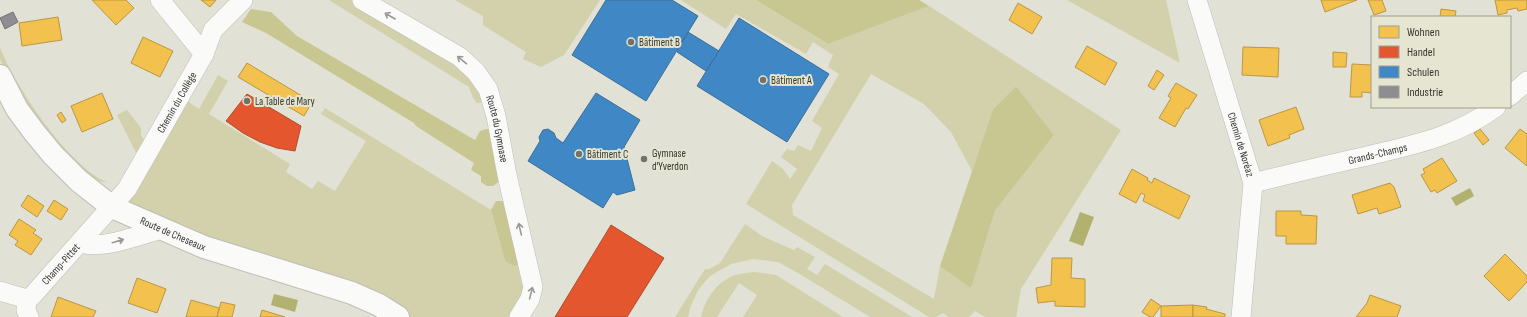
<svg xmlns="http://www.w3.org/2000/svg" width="1527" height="317" font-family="'Sofia Sans Condensed',sans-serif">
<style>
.green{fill:#d2d1ab;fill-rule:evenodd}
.forest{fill:#c8c792}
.water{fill:#b3b170}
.homes{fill:#f2c14e;stroke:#ba9745}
.shops{fill:#e4572e;stroke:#b04d2e}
.schools{fill:#3f88c5;stroke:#3c6f98}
.industry{fill:#8d8d92;stroke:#737374}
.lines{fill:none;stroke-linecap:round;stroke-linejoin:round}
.minor-casing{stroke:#bebeb6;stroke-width:20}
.tertiary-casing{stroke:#bebeb6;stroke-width:24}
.minor{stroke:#fafaf9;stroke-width:19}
.tertiary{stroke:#fafaf9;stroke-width:22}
.oneway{stroke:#989894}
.poi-dot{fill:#727269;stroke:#e5e5d2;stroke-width:1.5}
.labels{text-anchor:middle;stroke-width:4;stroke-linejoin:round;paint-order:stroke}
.poi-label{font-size:11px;fill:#36362f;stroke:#e5e5d2;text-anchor:start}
.street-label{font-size:11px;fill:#36362f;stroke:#e5e5d2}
</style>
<rect width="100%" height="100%" fill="#e1e1d6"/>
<!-- green -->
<g class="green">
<polygon points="329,0 378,0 460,57 491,98 480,103 477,103 473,98 469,87"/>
<polygon points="455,0 600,0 564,55 541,67 523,59 526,52 483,25 483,16"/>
<path d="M681,0H756L828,44L929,6L1121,130L1021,289L1016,317H985L975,311L969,317H949L943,313L936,317H929L746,204L772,161L783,169L790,179L797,169L781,157L787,149L794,151L798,145L811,151L822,128L812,121L839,74L828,67L833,55L813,42L806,54L736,14L726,29ZM871,74L924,104L951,132L972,171L993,109L1016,86L1054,135L995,211L971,287L940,266L934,299L793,215L792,205Z"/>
<polygon points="1067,0 1166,0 1180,63"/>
<path d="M0,47C14,85 70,168 107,182C104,182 100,182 98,181C74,175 8,83 0,59C0,56 0,51 0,47Z"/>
<polygon points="218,75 228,81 209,114 290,164 286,172 312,189 318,181 335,191 366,141 321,114 325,108 491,210 505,261 527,259 529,266 519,317 398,317 112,207 180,96 199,109"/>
<polygon points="127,110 141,128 141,135 144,140 136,153 117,115"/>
<polygon points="745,224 762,236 794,250 797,247 815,257 807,269 817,275 825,264 912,317 870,317 798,273 778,262 753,259 731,264 710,276 698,290 690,308 688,317 675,317 705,269 709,269 720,263"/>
<path d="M755,272L776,275L843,317H743L757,295L739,283L717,317H701C705,299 718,280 736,275C742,273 749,273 755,272Z"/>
</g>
<!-- forest -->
<g class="forest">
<polygon points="756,0 919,0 929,6 828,44"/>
<polygon points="251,9 271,12 297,36 475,140 480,131 486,129 499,131 507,175 493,186 487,186 481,182 481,176 471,170 474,163 416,126 414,123 266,33 242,22"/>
<polygon points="1016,86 1054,135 995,211 971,288 940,266 993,109"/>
<polygon points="496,201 503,201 515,208 527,259 514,266 505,261 491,210"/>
</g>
<!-- water -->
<g class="water">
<polygon points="1470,188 1474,196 1456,206 1451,198"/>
<polygon points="1080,212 1094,217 1083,246 1069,241"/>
<polygon points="274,294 298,300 295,312 271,305"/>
</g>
<!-- homes -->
<g class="homes">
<polygon points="92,0 126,0 134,8 116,25"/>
<polygon points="201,0 216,0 210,7"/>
<polygon points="1321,0 1357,0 1325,12"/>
<polygon points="1368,0 1382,0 1386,11 1374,15"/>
<polygon points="1495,0 1527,0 1527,9 1518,11 1517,8 1507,10 1507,13 1498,15"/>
<polygon points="1018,3 1042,17 1032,34 1009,20"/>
<polygon points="1441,9 1456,11 1455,17 1440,17"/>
<polygon points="58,17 62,40 22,46 19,23"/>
<polygon points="143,37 173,51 160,77 131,63"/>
<polygon points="1087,46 1117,63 1105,85 1075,67"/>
<polygon points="1243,47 1279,48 1278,77 1242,75"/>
<polygon points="1333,52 1347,53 1346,67 1333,67"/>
<polygon points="247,63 312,102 304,116 238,77"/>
<polygon points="1352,64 1372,65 1372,93 1362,92 1362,97 1350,97"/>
<polygon points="1157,70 1164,75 1154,90 1148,86"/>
<polygon points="1176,83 1197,95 1188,109 1186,108 1175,127 1159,118 1171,98 1168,96"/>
<polygon points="102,93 113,119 82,132 71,106"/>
<polygon points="1296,107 1304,129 1289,135 1290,138 1268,146 1259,120"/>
<polygon points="61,112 66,120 62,123 57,115"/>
<polygon points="1480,129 1489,140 1483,145 1474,133"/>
<polygon points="1520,129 1527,134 1527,166 1505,148"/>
<polygon points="1442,158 1457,181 1437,193 1435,190 1431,192 1421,175 1425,173 1423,169"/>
<polygon points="1132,169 1148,178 1147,180 1152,183 1154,178 1190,196 1179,219 1143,201 1145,195 1141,193 1136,203 1119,194"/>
<polygon points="1390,183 1394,187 1401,207 1379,214 1377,208 1358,214 1352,195"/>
<polygon points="28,195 44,206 37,217 21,206"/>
<polygon points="54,200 68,209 61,220 47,211"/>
<polygon points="1276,211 1301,211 1301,215 1317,216 1316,244 1286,244 1286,236 1276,236"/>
<polygon points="19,219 36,230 33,233 42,239 31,255 15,245 18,241 9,235"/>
<polygon points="1505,254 1527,276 1527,282 1509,301 1484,276"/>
<polygon points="1052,258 1072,258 1071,278 1085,279 1085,307 1055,306 1055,301 1038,303 1036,288 1051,285"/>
<polygon points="137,278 166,289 157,313 128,303"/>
<polygon points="1370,295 1401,306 1397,317 1356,317 1367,303"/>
<polygon points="58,297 96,311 93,317 51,317"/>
<polygon points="1151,299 1161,306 1153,317 1150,317 1142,312"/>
<polygon points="191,300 219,308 217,317 186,317"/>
<polygon points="221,302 235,305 232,317 217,317"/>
<polygon points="1193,305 1193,317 1161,317 1161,306"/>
<polygon points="1193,305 1207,307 1206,309 1225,314 1225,317 1193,317"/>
<polygon points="262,310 285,317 260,317"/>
</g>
<!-- shops -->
<g class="shops">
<polygon points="247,94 301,126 295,151 277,148 260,142 243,133 226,121"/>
<polygon points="611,225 664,258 627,317 555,317"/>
</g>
<!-- schools -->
<g class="schools">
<polygon points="606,0 672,0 698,16 646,101 572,55"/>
<polygon points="739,18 829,74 787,142 697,86"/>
<polygon points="688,32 719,51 706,71 677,52"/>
<polygon points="596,93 640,120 624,147 635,190 617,195 613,192 603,208 528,161 540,141 539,137 543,130 548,129 554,133 556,138 563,143"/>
</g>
<!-- industry -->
<polygon class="industry" points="13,12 18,22 5,29 0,18"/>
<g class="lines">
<!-- minor casing -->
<g class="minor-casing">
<g id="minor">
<polyline points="160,0 204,54"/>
<path id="s1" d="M362,0L460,57L476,72L488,89L496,116L507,175L533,287L530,299L519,317"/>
<path id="s2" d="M1197,0L1253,183L1241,317"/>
<polyline points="1510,96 1527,81"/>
<path id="s3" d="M1253,183C1290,174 1326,165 1363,157C1412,145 1454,138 1496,107"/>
<path d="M80,243C104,250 138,235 162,229"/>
<path id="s4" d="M0,291L27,299L32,296L127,189L204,54L213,30L243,0"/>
<polyline points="27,299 26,310 29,317"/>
</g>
</g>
<!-- tertiary casing -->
<g class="tertiary-casing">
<g id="tertiary">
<path id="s5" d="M0,76L17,109L34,132L53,155L79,181L112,207L204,247L352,293L379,305L398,317"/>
</g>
</g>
<!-- minor -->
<use href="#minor" class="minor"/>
<!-- tertiary -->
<use href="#tertiary" class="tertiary"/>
</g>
<!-- one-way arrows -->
<defs><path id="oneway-shaft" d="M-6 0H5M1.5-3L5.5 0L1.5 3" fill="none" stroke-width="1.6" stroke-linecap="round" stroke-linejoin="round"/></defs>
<g class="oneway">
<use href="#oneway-shaft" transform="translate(390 16) rotate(-150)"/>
<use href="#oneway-shaft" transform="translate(462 60) rotate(-141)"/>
<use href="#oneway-shaft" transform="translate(520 229) rotate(-103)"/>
<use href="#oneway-shaft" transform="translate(118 241) rotate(-16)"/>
<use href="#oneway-shaft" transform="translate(531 293) rotate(-76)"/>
</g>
<!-- markers -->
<g class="poi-dot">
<circle cx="631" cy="42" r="4"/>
<circle cx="763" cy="80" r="4"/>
<circle cx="247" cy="101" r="4"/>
<circle cx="579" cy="154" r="4"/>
<circle cx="644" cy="159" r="4"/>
</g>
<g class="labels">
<!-- poi labels -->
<g class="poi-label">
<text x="639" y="46">Bâtiment B</text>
<text x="771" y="84">Bâtiment A</text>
<text x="255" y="105">La Table de Mary</text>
<text x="652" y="157">Gymnase<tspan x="652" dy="13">d'Yverdon</tspan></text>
<text x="587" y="158">Bâtiment C</text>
</g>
<!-- street labels -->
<g class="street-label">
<text dy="4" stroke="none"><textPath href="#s4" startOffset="277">Chemin du Collège</textPath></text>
<text dy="4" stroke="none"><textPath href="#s1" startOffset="197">Route du Gymnase</textPath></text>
<text dy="4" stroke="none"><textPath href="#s2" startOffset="151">Chemin de Noréaz</textPath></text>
<text dy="4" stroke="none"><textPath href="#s3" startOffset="128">Grands-Champs</textPath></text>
<text dy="4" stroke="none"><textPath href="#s5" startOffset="241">Route de Cheseaux</textPath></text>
<text dy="4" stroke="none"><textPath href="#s4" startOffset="77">Champ-Pittet</textPath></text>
</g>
</g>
<!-- legend -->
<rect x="1371" y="16" width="140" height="92" fill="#e5e5d2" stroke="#9f9f91"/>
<rect x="1379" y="26" width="20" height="12" fill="#f2c14e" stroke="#9f9f91"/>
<text x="1407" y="36" font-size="12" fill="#36362f">Wohnen</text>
<rect x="1379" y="46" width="20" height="12" fill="#e4572e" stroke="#9f9f91"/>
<text x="1407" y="56" font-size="12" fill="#36362f">Handel</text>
<rect x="1379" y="66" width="20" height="12" fill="#3f88c5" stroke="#9f9f91"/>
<text x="1407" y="76" font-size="12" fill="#36362f">Schulen</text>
<rect x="1379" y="86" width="20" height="12" fill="#8d8d92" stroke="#9f9f91"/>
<text x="1407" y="96" font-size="12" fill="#36362f">Industrie</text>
</svg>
